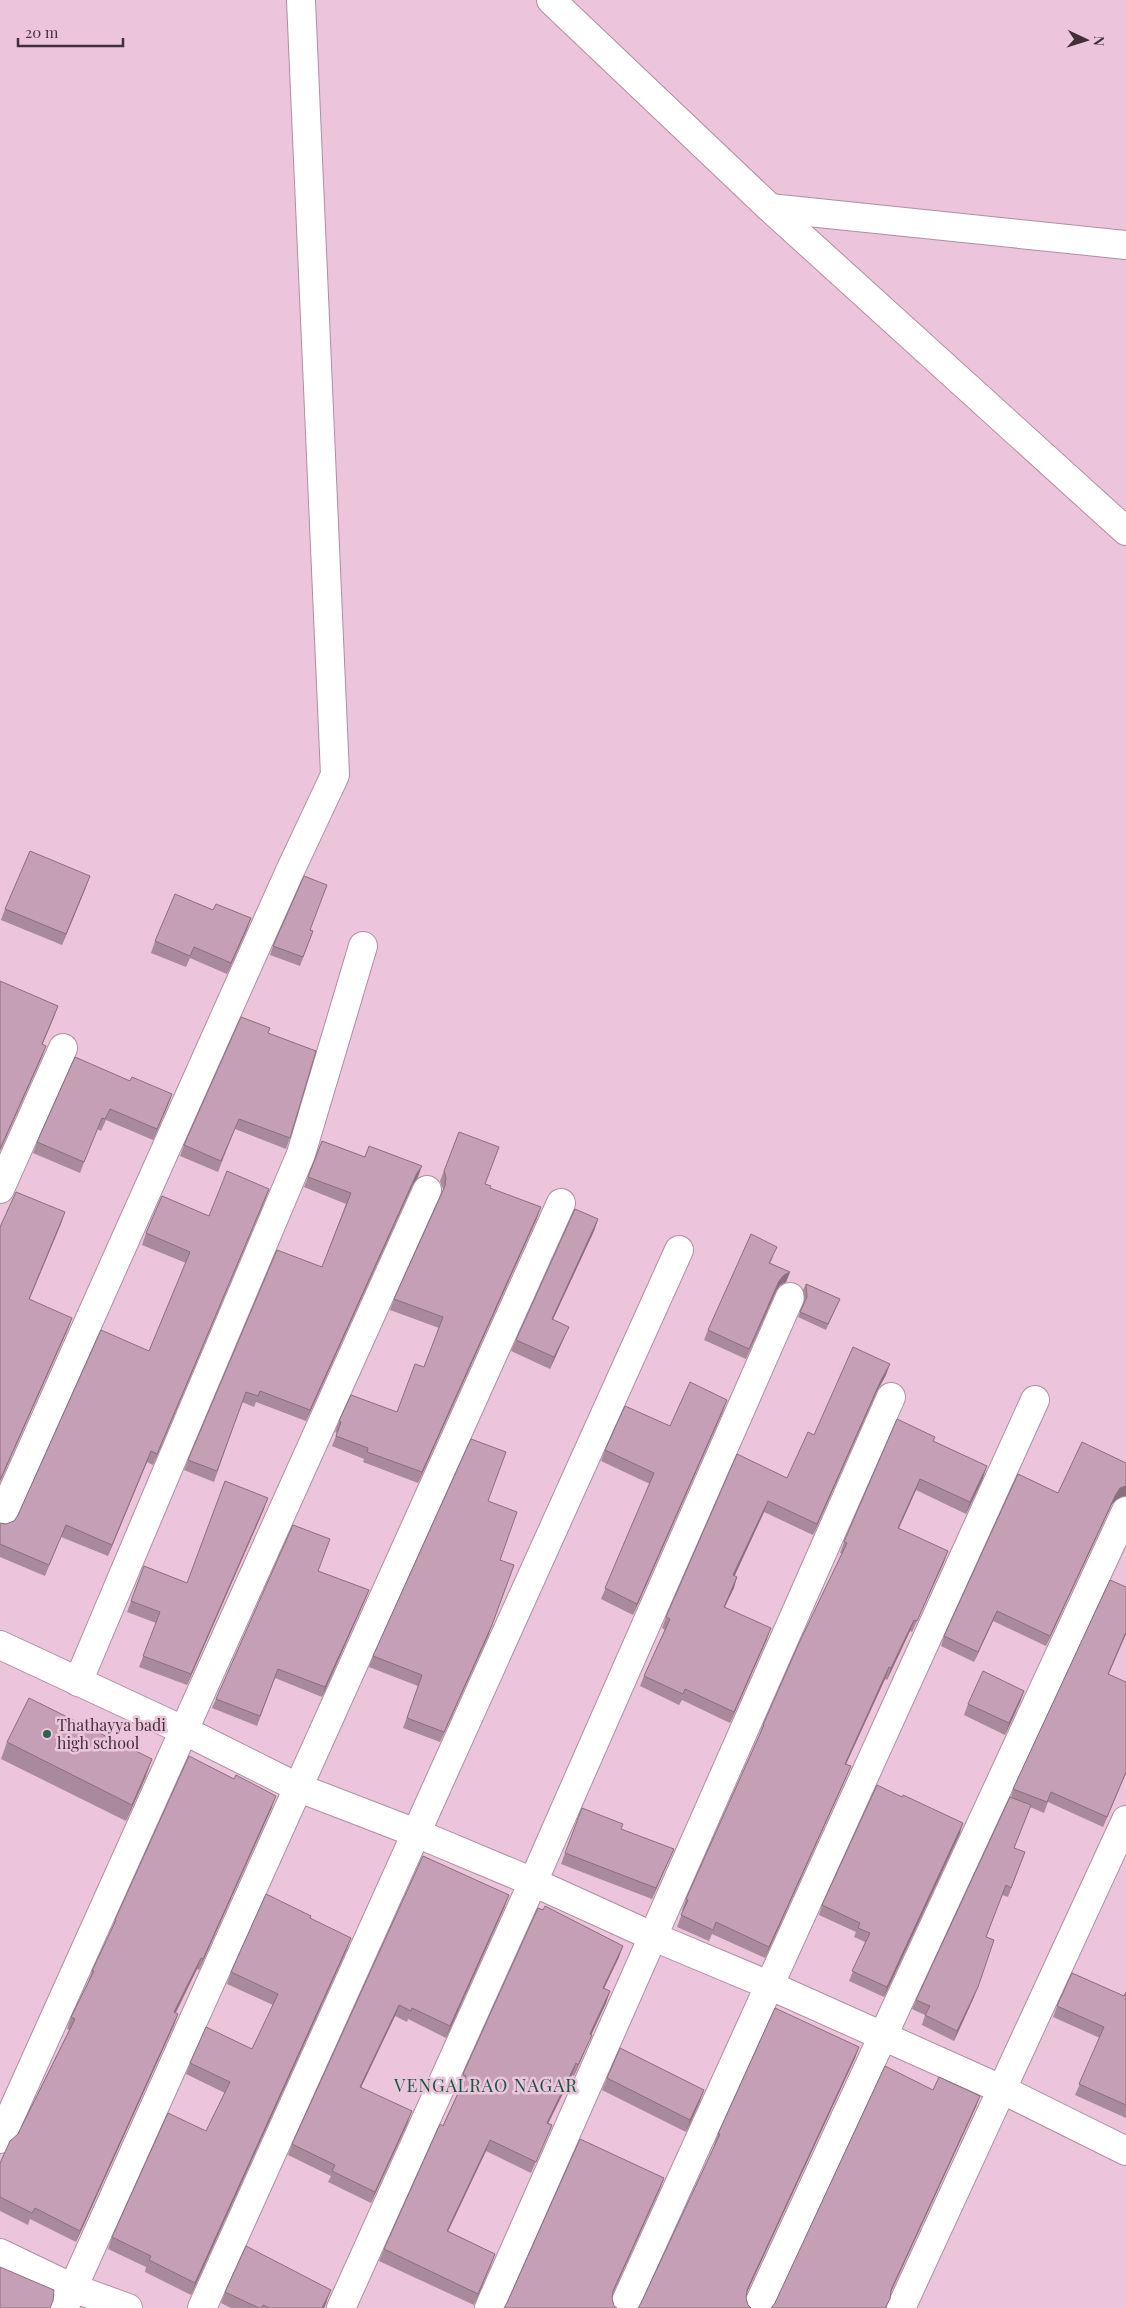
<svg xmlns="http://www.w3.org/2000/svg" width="1126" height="2308" font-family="'Playfair Display',serif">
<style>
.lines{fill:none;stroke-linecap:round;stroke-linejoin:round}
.minor-casing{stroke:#b38da3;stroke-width:30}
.minor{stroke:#fff;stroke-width:28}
.wall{fill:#a9899c}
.shaded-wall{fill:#8a6f7f}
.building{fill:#c59fb5;stroke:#8a6f7f}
.poi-dot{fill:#2d654c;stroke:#ecc4db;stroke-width:2}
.labels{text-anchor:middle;stroke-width:5;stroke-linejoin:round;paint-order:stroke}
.poi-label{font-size:16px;fill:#3f3039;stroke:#ecc4db;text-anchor:start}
.neighbourhood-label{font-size:18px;letter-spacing:1px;fill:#13583e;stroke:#ecc4db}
</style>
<rect width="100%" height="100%" fill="#ecc4db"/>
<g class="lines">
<!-- minor casing -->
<g class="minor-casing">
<g id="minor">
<polyline points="551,0 770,208 1126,531"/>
<polyline points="770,208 1126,245"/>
<polyline points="0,1189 63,1048"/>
<polyline points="0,1520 289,873 335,775 301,0"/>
<polyline points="0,1645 185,1731 299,1788 416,1833 533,1882 654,1937 771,1986 1001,2089 1126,2151"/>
<polyline points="78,1682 301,1154 363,946"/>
<polyline points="0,2139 427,1190"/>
<polyline points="0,2253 73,2288 128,2308"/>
<polyline points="64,2308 561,1203"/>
<polyline points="202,2308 679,1250"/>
<polyline points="341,2308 533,1882 790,1297"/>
<polyline points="489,2308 891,1397"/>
<polyline points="623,2308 1035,1400"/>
<polyline points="757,2308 1126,1511"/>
<polyline points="901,2308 1126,1820"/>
</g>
</g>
<!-- minor -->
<use href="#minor" class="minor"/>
</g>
<!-- wall -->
<g class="wall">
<polygon points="86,887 62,945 1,920 5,909"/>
<polygon points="213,910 251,918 247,929 227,974 190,958 186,967 151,953 155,941"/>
<polygon points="310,930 313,931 300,966 270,955 273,946"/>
<polygon points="268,1033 290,1138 286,1149 235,1129 218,1172 180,1156 184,1145"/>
<polygon points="130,1081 172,1094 168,1105 153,1140 106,1120 101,1131 97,1129 80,1173 33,1153 37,1142"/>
<polygon points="459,1132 485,1184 490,1188 537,1218 418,1483 363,1462 364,1459 332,1446 337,1433 335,1432 339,1421 397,1412 424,1367 439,1328 390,1310 394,1299 442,1193 443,1189 440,1181"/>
<polygon points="322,1141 418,1177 413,1184 306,1421 256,1402 254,1407 242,1402 214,1482 184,1470 188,1460 322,1267 346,1204 304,1187"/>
<polygon points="269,1189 153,1465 147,1462 108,1556 61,1537 45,1576 0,1557 0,1523 6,1524 14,1521 149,1351 186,1263 142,1245 146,1233 209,1216"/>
<polygon points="598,1219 594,1231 553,1319 564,1338 550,1369 511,1351 516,1340"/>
<polygon points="774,1256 770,1263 790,1272 786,1282 780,1285 776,1291 746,1359 704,1340 708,1330"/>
<polygon points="806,1284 840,1299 826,1330 798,1317 804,1302 803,1290"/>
<polygon points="886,1375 877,1391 813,1535 764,1512 734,1576 737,1577 725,1607 767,1639 730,1723 682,1700 679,1705 640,1686 644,1676 665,1630 662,1628 666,1617 787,1478"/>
<polygon points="723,1411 633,1615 601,1599 650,1484 601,1461 605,1450 670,1426"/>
<polygon points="934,1441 983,1478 966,1514 916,1490 899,1528 944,1562 912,1632 910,1631 887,1680 885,1679 846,1764 846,1778 765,1958 712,1934 709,1941 677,1927 683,1911 682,1910 686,1899 759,1736 763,1725 842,1554 840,1553 846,1537"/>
<polygon points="1058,1493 1124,1496 1117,1499 1112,1504 1046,1646 993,1621 974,1662 941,1646 944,1636"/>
<polygon points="488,1501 500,1560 514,1565 488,1636 440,1742 403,1728 418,1686 369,1667 373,1656"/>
<polygon points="264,1509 187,1685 139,1667 156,1623 127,1612 144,1566 187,1583"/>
<polygon points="318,1571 369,1590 365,1600 322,1697 275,1678 257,1726 212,1708 216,1699"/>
<polygon points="1126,1587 1126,1634 1108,1675 1126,1773 1103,1827 1048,1802 1044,1813 1030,1807 1014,1848 1025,1852 1008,1897 1002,1895 986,1937 974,1997 954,2041 922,2025 925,2015 912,2009 916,2000 1011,1797 1013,1789"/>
<polygon points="1024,1691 1020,1702 1005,1735 964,1715 968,1704"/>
<polygon points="7,1742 146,1776 126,1821 1,1759"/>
<polygon points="272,1807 199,1970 197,1969 176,2013 174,2025 76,2242 30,2219 28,2225 0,2211 0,2163 18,2134 69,2030 67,2029 71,2017 88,1982 92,1971 111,1931 115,1920"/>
<polygon points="960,1833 884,1997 849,1981 865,1942 854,1937 856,1932 819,1915 822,1905"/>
<polygon points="674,1849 669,1860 652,1899 561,1864 565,1853"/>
<polygon points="423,1856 505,1906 446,2038 408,2019 407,2022 395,2016 361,2087 408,2122 371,2203 328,2182 331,2176 288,2155 292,2144"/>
<polygon points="310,1918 347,1949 191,2295 145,2272 146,2267 108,2249 112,2237 206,2131 225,2093 186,2074 190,2063 252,2049 273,2005 227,1984 231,1972"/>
<polygon points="619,1957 604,1988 610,1991 606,2003 591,2035 587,2046 574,2076 572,2075 548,2123 552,2125 531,2173 486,2151 448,2231 495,2254 474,2305 379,2261 384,2249 461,2087 459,2086 463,2074"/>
<polygon points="1126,1992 1126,2118 1075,2095 1100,2038 1053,2017 1057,2006 1124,1996"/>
<polygon points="859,2047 855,2058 746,2294 746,2298 748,2305 641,2303 715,2145 714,2145 718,2134"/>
<polygon points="607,2078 700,2101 686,2132 602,2090"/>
<polygon points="225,2292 327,2302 324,2308 231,2308 221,2303"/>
</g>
<!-- shaded-wall -->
<g class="shaded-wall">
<polygon points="90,876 86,887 62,945 66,934"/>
<polygon points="251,918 247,929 227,974 231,963"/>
<polygon points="58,1006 54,1017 38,1055 42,1044"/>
<polygon points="46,1046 42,1057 0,1151 0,1149"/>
<polygon points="172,1094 168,1105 153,1140 157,1129"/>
<polygon points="422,1166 418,1177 413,1184 306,1421 310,1410 417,1173"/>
<polygon points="269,1189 265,1200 153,1465 157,1454"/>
<polygon points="541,1207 537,1218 418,1483 422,1472"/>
<polygon points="65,1212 61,1224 25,1310 29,1299"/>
<polygon points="598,1219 594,1231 548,1330 552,1319"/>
<polygon points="790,1272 786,1282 780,1285 776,1291 746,1359 779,1281 784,1275"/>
<polygon points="72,1318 68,1329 0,1482 0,1480"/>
<polygon points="569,1327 564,1338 550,1369 554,1357"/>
<polygon points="890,1364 886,1375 877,1391 813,1535 817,1524 881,1380"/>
<polygon points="727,1400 723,1411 633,1615 637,1604"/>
<polygon points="151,1451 147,1462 108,1556 112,1545"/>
<polygon points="987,1466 983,1478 966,1514 970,1502"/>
<polygon points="920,1479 916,1490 894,1539 898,1528"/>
<polygon points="1126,1486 1126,1496 1124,1496 1117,1499 1112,1504 1046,1646 1050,1636 1116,1494 1120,1488"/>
<polygon points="268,1498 264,1509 187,1685 191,1674"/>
<polygon points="768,1501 764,1512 730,1586 733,1575"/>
<polygon points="948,1551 944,1562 912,1632 917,1621"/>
<polygon points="737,1577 734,1588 720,1617 724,1607"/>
<polygon points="369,1590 365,1600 322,1697 325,1687"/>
<polygon points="997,1611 993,1621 974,1662 978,1652"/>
<polygon points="914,1620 910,1631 887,1680 891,1668"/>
<polygon points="492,1625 488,1636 440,1742 444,1732"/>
<polygon points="771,1628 767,1639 730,1723 734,1712"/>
<polygon points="1126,1632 1126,1634 1104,1685 1108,1674"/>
<polygon points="889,1667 885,1679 841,1775 845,1764"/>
<polygon points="1024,1691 1020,1702 1005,1735 1009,1723"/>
<polygon points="152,1759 146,1776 126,1821 132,1805"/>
<polygon points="851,1766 846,1778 765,1958 769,1947"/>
<polygon points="1126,1772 1126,1773 1103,1827 1107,1817"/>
<polygon points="276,1796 272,1807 199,1970 203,1959"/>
<polygon points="963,1823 960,1833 884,1997 887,1987"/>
<polygon points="674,1849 669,1860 652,1899 656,1888"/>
<polygon points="509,1895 505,1906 446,2038 450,2026"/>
<polygon points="351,1938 347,1949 191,2295 195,2283"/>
<polygon points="623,1946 619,1957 599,1999 603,1988"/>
<polygon points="201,1958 197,1969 170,2023 174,2012"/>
<polygon points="978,1987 974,1997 954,2041 957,2031"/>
<polygon points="610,1991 606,2003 586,2046 590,2034"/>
<polygon points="399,2005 395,2016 356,2098 360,2087"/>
<polygon points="178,2014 174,2025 76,2242 80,2231"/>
<polygon points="592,2035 587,2046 574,2076 578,2065"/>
<polygon points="859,2047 855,2058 743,2301 747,2290"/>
<polygon points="576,2063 572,2075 543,2134 547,2123"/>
<polygon points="704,2090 700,2101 686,2132 690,2120"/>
<polygon points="980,2096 976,2107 887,2301 891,2290"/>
<polygon points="412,2111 408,2122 371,2203 375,2192"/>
<polygon points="490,2140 486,2151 443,2242 447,2231"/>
<polygon points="664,2178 660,2189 609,2302 613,2291"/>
<polygon points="495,2254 491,2265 474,2305 478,2294"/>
<polygon points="331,2290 324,2308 322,2308"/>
</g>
<!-- building -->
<g class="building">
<polygon points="30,851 90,876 66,934 5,909"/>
<polygon points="304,876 327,885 310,930 313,931 303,957 273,946"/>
<polygon points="175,894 213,910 216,904 251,918 231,963 194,947 190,956 155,941"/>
<polygon points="0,981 58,1006 42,1044 46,1046 0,1149"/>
<polygon points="241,1017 270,1028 268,1033 316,1051 290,1138 239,1119 221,1161 184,1145"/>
<polygon points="75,1057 130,1081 132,1077 172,1094 157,1129 110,1109 105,1119 102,1118 84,1162 37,1142"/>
<polygon points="459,1132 499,1147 485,1184 491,1186 490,1188 541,1207 422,1472 367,1452 368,1448 336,1436 341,1422 339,1421 351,1395 397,1412 415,1364 424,1367 443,1317 394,1299 445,1186 446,1178 444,1171"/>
<polygon points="322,1141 365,1157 369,1146 422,1166 417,1173 310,1410 260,1391 258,1396 246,1392 217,1471 188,1460 277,1250 322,1267 351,1193 308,1177"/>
<polygon points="227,1171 269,1189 157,1454 151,1451 112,1545 66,1525 49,1565 0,1544 0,1523 6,1524 14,1521 18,1515 101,1330 149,1351 190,1252 146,1233 162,1196 209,1216"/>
<polygon points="16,1192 65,1212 29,1299 72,1318 0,1480 0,1227"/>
<polygon points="575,1209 598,1219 552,1319 569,1327 554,1357 516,1340"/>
<polygon points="751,1234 777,1247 769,1263 790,1272 784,1275 779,1281 749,1349 708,1330"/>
<polygon points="806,1284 840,1299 828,1324 800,1312 807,1297"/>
<polygon points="853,1347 890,1364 881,1380 817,1524 768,1501 733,1575 737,1577 724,1607 771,1628 734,1712 685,1689 683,1694 644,1676 670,1619 666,1617 737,1454 787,1478 808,1432 814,1435"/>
<polygon points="690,1382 727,1400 637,1604 605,1588 654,1473 605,1450 625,1406 670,1426"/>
<polygon points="897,1419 935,1437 933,1441 987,1466 970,1502 920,1479 898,1528 948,1551 917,1621 914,1620 891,1668 889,1667 845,1764 851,1766 769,1947 716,1922 713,1930 681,1915 688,1900 686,1899 764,1725 763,1725 800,1641 847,1543 844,1542 846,1537"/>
<polygon points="471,1439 506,1452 488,1501 517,1512 500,1560 514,1565 492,1625 444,1732 407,1718 422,1675 373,1656"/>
<polygon points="1082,1442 1126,1463 1126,1486 1120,1488 1116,1494 1050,1636 997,1611 978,1652 944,1636 1018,1474 1058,1493"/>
<polygon points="225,1481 268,1498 191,1674 143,1656 160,1612 131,1601 144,1566 187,1583"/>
<polygon points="293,1525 330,1539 318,1571 369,1590 325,1687 278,1669 260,1716 216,1699"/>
<polygon points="1110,1580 1126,1587 1126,1632 1108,1674 1126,1682 1126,1772 1107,1817 1051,1792 1047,1802 1013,1789"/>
<polygon points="983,1671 1024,1691 1009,1723 968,1704"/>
<polygon points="29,1698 152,1759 132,1805 7,1742"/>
<polygon points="189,1756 234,1779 236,1775 276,1796 203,1959 201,1958 174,2012 178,2014 80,2231 35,2208 32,2213 0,2197 0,2163 10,2141 18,2134 75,2019 71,2017 94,1971 92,1971 116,1920 115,1920"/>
<polygon points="877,1785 902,1797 903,1795 963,1823 887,1987 852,1971 870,1933 858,1928 860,1923 822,1905"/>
<polygon points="1010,1797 1031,1805 1014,1848 1025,1852 1011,1888 1006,1885 986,1937 994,1940 978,1987 957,2031 925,2015 930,2006 916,2000"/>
<polygon points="582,1808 623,1824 621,1829 674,1849 656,1888 565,1853"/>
<polygon points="423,1856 509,1895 450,2026 412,2008 411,2011 399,2005 360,2087 412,2111 375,2192 332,2171 335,2165 292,2144"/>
<polygon points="266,1894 311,1916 310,1918 351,1938 195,2283 149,2260 151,2256 112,2237 168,2113 206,2131 230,2082 190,2063 206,2027 252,2049 278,1994 231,1972"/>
<polygon points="545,1906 623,1946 603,1988 610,1991 590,2034 592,2035 578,2065 576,2063 547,2123 552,2125 536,2162 490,2140 447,2231 495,2254 478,2294 384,2249 440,2124 443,2126 466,2076 463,2074 538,1908 543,1910"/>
<polygon points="1072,1973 1124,1996 1126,1992 1126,2105 1079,2084 1104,2027 1057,2006"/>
<polygon points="775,2008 859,2047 747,2290 746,2298 748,2305 751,2308 638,2308 641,2303 720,2134 718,2134"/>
<polygon points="620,2048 704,2090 690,2120 607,2078"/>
<polygon points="885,2066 933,2090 939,2077 980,2096 891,2290 890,2299 885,2308 771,2308 775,2303"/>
<polygon points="580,2139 664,2178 613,2291 612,2298 614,2306 617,2308 504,2308 507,2303"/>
<polygon points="246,2246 331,2290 322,2308 269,2308 263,2305 262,2308 259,2308 225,2292"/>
<polygon points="0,2267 54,2290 53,2301 50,2308 0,2308"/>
</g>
<!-- markers -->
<circle class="poi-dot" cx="47" cy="1734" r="5"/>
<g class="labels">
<!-- poi labels -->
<g class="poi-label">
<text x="57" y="1731">Thathayya badi<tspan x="57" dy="18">high school</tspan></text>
</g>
<!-- neighbourhood labels -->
<g class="neighbourhood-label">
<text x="486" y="2092">VENGALRAO NAGAR</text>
</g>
</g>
<!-- north arrow -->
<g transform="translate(1086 40) rotate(94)" stroke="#ecc4db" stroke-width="4" paint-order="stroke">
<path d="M0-4L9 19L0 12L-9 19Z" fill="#3f3039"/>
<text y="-8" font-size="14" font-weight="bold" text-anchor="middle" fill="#3f3039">N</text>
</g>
<!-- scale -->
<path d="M18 38v8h105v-8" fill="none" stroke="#3f3039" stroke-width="2.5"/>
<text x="25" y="38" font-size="15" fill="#3f3039" stroke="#ecc4db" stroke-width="4" paint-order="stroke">20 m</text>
</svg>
